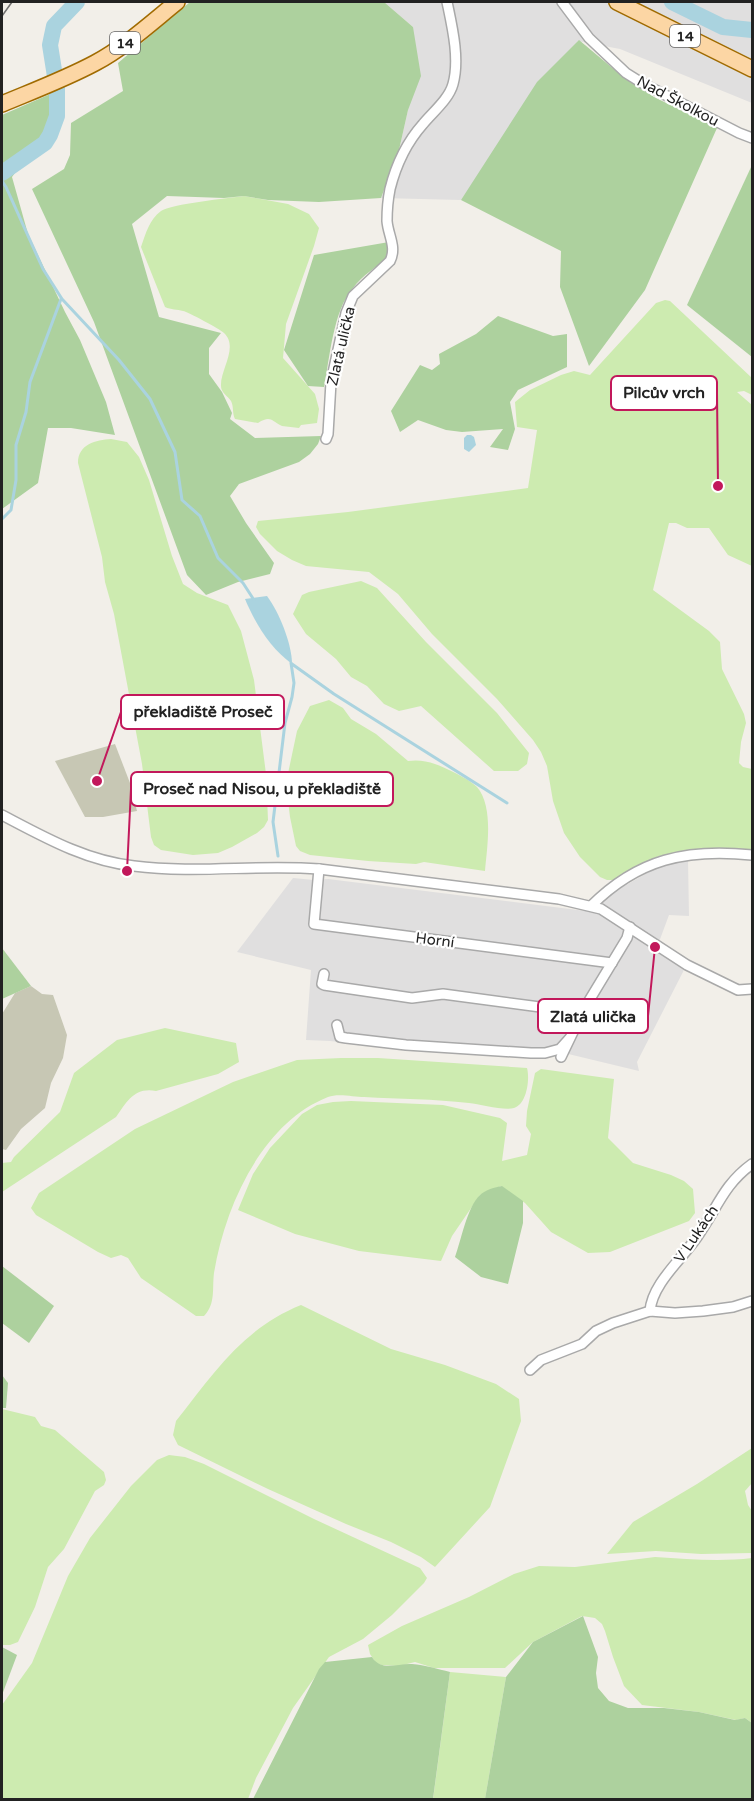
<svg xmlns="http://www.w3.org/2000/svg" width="754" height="1801" font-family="'Varela Round',sans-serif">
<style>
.residential{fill:#e0dfdf}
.construction{fill:#c7c7b4}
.grass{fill:#cdebb0}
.forest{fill:#add19e}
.water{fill:#aad3df}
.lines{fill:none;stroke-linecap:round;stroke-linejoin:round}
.stream{stroke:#aad3df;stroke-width:3}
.river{stroke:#aad3df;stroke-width:16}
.minor-casing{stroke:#a9a9a9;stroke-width:12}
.primary-casing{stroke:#a06b00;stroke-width:18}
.minor{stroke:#fff;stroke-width:9}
.primary{stroke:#fcd6a4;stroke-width:15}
.tram{stroke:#707070;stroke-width:1.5}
.labels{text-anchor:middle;stroke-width:4.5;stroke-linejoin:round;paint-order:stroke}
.shield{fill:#fff;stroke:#646464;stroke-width:1.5}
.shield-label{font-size:14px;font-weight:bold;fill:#222}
.street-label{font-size:15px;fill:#222;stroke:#fff}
.leader{fill:none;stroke:#c2185b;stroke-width:2}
.callout-dot{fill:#c2185b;stroke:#fff;stroke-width:2}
.callout{fill:#fff;stroke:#c2185b;stroke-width:2}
.callout-label{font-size:16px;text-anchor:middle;font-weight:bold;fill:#222}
</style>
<rect width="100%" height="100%" fill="#f2efe9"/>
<!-- residential -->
<g class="residential">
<polygon points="384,2 752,2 752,103 620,49 578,41 461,200 381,198 399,150 408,110 413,27"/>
<polygon points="688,860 689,916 669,915 656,950 685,968 637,1062 639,1071 560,1052 553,1056 533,1057 412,1050 330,1041 306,1040 311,970 237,952 293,878 314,880 328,879 594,912 612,893 656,868"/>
</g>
<!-- construction -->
<g class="construction">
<polygon points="115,744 130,783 137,811 103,817 85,817 55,761"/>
<polygon points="31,986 42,994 53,995 67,1035 63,1058 51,1083 45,1108 21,1129 6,1150 2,1149 2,1014 15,993"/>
</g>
<!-- grass -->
<g class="grass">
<path d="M244,196L288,204L309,214L319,228L314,246L286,324L283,358L315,394L319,409L317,423L301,425L299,428C294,427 287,427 282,426C271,421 271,415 258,423L235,419C232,413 234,407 231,401C228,396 221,393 221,386C220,370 239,347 224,333C220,329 188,312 183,311C177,309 171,310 165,307L141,247C146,233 149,220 161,211C171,204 229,198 244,196Z"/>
<polygon points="665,300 670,301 752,378 752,395 744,391 737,392 752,405 752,566 728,555 709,528 687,528 676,523 669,523 653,590 709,631 720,642 722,669 744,714 746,723 741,742 739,763 743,767 752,769 752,852 732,849 681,852 659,856 637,866 614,880 607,880 600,877 580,857 564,833 553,801 547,766 541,752 533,740 497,699 432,634 398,594 369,572 306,566 292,560 277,551 260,534 256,527 258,521 348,512 528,488 537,430 517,427 515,402 530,390 561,375 574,371 590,375 656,303"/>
<path d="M111,439L127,442L139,457L149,480L172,556L183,584L197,593L228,605L241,631L254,680L266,774L268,820L264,827L257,833L232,847L218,853L193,855L161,850L154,845L151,837L142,764L114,614L105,582L102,557L78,463C78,444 96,440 111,439Z"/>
<polygon points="361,581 377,588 426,642 497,713 529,753 527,764 518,771 494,771 421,706 399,711 384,704 367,686 351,677 336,659 306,634 293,614 302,595 309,592"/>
<path d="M329,700L343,708L351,719L376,734L408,761C423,759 435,763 449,770C457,774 470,780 477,787C494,807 487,847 485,871L424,862L416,864L368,861L310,855L300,851L296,846L290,817L286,783L297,731L310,706Z"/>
<path d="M165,1028L236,1043L239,1062L218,1074L156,1091C134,1087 127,1102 116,1117L2,1192V1163L11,1162L14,1157L60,1112L74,1073L117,1040Z"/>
<path d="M341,1058H378L527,1068C530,1079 527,1104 514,1108C504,1111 480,1104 469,1103C434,1099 399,1099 364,1097C354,1097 338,1093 328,1097C262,1123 225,1206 214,1273C212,1288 216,1304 204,1316H196L141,1278L128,1258L121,1255L111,1258L98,1252L36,1215L31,1208L39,1193L135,1129L233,1082L297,1060Z"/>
<polygon points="541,1069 614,1079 608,1138 633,1163 671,1175 684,1181 693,1189 695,1213 689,1221 610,1252 588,1253 551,1232 525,1203 501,1186 480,1195 452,1236 441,1261 359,1251 295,1234 238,1210 253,1174 270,1148 302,1114 317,1105 333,1102 351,1101 443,1105 500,1118 507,1123 502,1161 527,1155 531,1134 526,1126 527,1111 535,1073"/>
<path d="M301,1305L391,1349L445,1365L496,1384L519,1399L521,1421L490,1507L435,1567L421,1557L391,1542L346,1524L268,1489L178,1445L173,1435L176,1421C214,1373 242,1329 301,1305Z"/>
<polygon points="2,1409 35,1417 41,1426 55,1430 104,1472 106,1480 104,1485 95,1491 64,1549 48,1567 35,1607 18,1642 10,1645 2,1645"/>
<polygon points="752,1448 752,1483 745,1491 748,1505 752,1511 752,1553 701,1554 656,1551 607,1554 633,1522 697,1484"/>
<polygon points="169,1455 185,1457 204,1464 314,1519 420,1568 427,1578 424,1583 392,1615 363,1639 329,1657 293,1708 256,1778 248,1799 2,1800 2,1705 32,1663 68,1576 90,1538 131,1486 157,1460"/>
<path d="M655,1557C688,1559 720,1562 752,1558V1723L745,1718L736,1720L699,1712L642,1705L624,1686L613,1657L605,1631L602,1624L595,1618L582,1616L533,1642L505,1668H434L415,1662L399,1666L382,1665L376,1663L370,1654L368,1645L402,1626L469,1597L514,1574L539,1566L575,1567Z"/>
<polygon points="450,1672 506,1677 485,1799 433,1800"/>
</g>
<!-- forest -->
<g class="forest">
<polygon points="190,2 384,2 413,27 421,76 408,110 399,150 381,198 319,202 268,200 244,196 224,198 167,196 132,224 159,317 221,333 209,348 209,374 222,392 232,413 230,419 255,438 321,436 318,444 310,454 299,462 239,484 230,496 246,523 274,563 270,574 238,582 206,595 187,575 94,322 32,189 64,169 70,155 71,123 123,91 118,63"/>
<polygon points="579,40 616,71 654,97 717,128 645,290 589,366 560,287 561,251 461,200 537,82"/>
<polygon points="55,92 46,130 12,177 28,234 65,312 80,340 106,402 115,435 71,428 48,428 38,483 2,509 2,115"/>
<polygon points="752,165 752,357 687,305"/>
<path d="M389,242V257C376,267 363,275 353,288C333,311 330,357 324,387L308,386L284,350L314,255Z"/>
<polygon points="498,316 553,336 567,334 567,367 518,390 510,402 515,429 508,450 490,447 503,429 462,432 446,430 418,420 400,432 391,411 420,365 432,370 440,364 439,354 476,334"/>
<polygon points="2,948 31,986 2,999"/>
<path d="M502,1186L523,1201V1223L508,1284L481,1277L455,1257C461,1241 467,1207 480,1195C485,1190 495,1187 502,1186Z"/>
<polygon points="2,1266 54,1306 29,1343 2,1323"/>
<polygon points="2,1375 8,1383 6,1408 2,1408"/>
<polygon points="583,1616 598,1657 596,1673 598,1688 609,1701 628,1708 664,1708 699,1712 735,1720 745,1718 752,1723 752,1799 485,1799 506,1677 533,1642"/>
<polygon points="2,1647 17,1655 2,1695"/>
<path d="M372,1657C381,1672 398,1663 412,1664C425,1665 438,1669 450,1672L433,1799H253L319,1669L325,1662Z"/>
</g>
<!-- water -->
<g class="water">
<polygon points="467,435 471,435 474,437 476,445 469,452 464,449 464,438"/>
<path d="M267,596C279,612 292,644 292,664C270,648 255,623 245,599Z"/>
</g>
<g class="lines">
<!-- stream -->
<g class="stream">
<polyline points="2,181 6,187 43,269 62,299 119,360 150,399 175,452 182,500 200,516 218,558 243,583 254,600"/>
<polyline points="2,519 11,510 16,480 16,445 26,412 30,382 61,299"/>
<polyline points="292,664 334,694 507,803"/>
<polyline points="278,856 273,822 285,723 292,697 294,683 291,663"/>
</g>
<!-- river -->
<g class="river">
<polyline points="672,2 723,27 752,30"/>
<polyline points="2,173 45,143 50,135 57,116 57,89 50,45 54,26 77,2"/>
</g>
<!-- minor casing -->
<g class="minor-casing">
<g id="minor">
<polyline points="562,2 589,38 626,73 642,83 739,133 752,138"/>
<path d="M326,439L328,434L331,382L346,313L353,296L390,261C397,247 388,235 387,221C387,211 388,199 390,189C396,165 407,142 423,124C433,112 449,99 453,84C460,59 452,26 447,2"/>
<path d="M2,815C44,837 86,861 134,866C196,874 258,864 319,869L559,899L601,909L687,965L738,990L752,989"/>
<polyline points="319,869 314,924 612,963"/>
<path d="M591,906C638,859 687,848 752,855"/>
<polyline points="324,974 322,984 324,985 412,998 443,994 570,1011 584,1009"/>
<polyline points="337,1025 340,1037 346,1038 406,1045 531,1053 545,1053 560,1049 569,1039"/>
<polyline points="561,1057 584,1009 627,938 630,927"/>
<path d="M650,1311C652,1284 682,1259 697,1237C717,1209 723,1185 752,1164"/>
<polyline points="530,1370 541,1360 582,1344 596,1331 613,1323 650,1311 675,1313 703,1311 733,1307 752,1301"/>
</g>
</g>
<!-- primary casing -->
<g class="primary-casing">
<g id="primary">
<polyline points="617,2 752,69"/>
<path d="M2,104C33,91 65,79 95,63C125,47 151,23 177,2"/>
</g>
</g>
<!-- minor -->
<use href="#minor" class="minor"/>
<!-- primary -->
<use href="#primary" class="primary"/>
<!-- tram -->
<polyline class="tram" points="2,16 12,2"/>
</g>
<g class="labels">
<!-- shield labels -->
<g class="shield">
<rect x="670" y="25" width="30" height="22" rx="4.5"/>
<rect x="110" y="32" width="30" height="22" rx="4.5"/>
</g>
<g class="shield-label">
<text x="685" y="41">14</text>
<text x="125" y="48">14</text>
</g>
<!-- street labels -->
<g class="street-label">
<text transform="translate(678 101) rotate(28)" y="5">Nad Školkou</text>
<text transform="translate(341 346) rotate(-77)" y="5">Zlatá ulička</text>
<text transform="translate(435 940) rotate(7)" y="5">Horní</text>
<text transform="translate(696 1234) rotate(-56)" y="5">V Lukách</text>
</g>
</g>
<!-- callouts -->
<path class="leader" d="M718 486L717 393M97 781L121 712M127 871L131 789M655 947L648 1016"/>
<g class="callout-dot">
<circle cx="718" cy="486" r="6"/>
<circle cx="97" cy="781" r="6"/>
<circle cx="127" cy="871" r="6"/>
<circle cx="655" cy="947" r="6"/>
</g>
<g class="callout">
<rect x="611" y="376" width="106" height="34" rx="6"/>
<rect x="121" y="695" width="163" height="34" rx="6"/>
<rect x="131" y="772" width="262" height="34" rx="6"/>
<rect x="538" y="999" width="110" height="34" rx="6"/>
</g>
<g class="callout-label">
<text x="664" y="398">Pilcův vrch</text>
<text x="203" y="717">překladiště Proseč</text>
<text x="262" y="794">Proseč nad Nisou, u překladiště</text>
<text x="593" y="1022">Zlatá ulička</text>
</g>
<!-- border -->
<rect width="754" height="1801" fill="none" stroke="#222222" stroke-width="6"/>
</svg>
